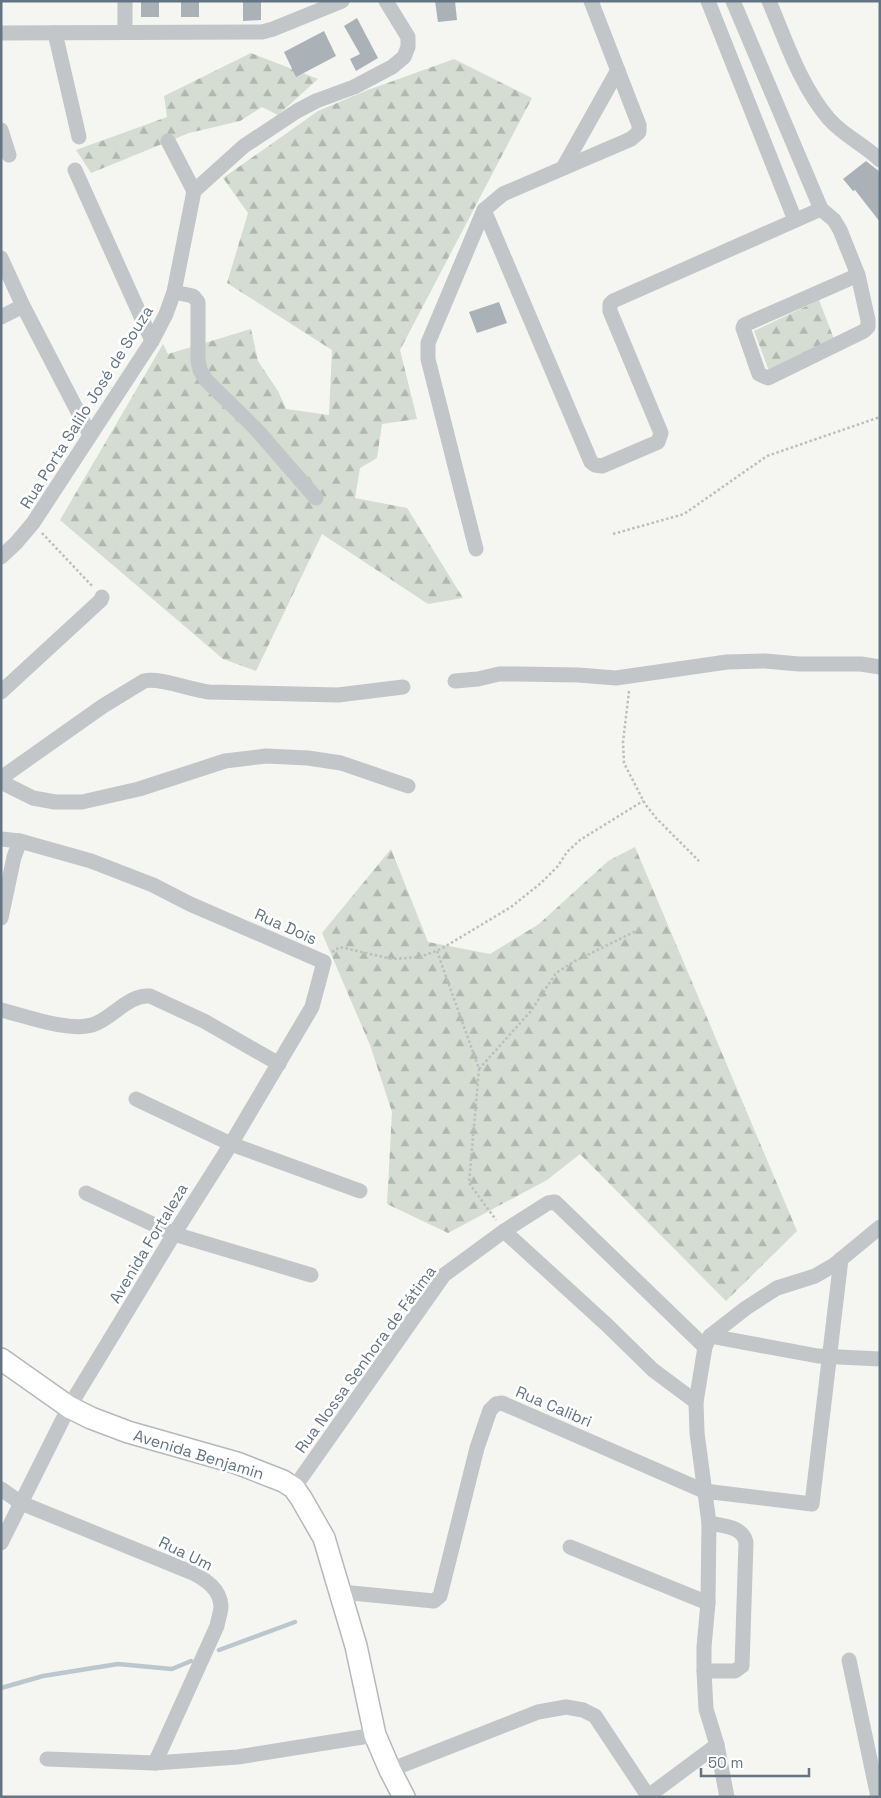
<svg xmlns="http://www.w3.org/2000/svg" width="881" height="1798" font-family="'Space Grotesk',sans-serif">
<style>
.forest{fill:url(#forest-firs)}
.lines{fill:none;stroke-linecap:round;stroke-linejoin:round}
.stream{stroke:#bbc7cc;stroke-width:4.5}
.building{fill:#aab2b8}
.secondary-casing{stroke:#b4b9be;stroke-width:24}
.path{stroke:#bcbec0;stroke-width:2.5;stroke-dasharray:2.5 2.5;stroke-linecap:butt}
.street{stroke:#c2c6c9;stroke-width:15}
.secondary{stroke:#fff;stroke-width:21}
.labels{text-anchor:middle;stroke-width:5;stroke-linejoin:round;paint-order:stroke}
.street-label{font-size:16px;fill:#637483;stroke:#fff}
</style>
<defs>
<pattern id="forest-firs" width="22" height="20" patternUnits="userSpaceOnUse" patternTransform="scale(1.25)"><rect width="22" height="20" fill="#d5dcd2"/><path d="M5 1l3.5 6h-7zM16 11l3.5 6h-7z" fill="#b0b7b0"/></pattern>
</defs>
<rect width="100%" height="100%" fill="#f5f5f1"/>
<!-- forest -->
<g class="forest">
<polygon points="251,53 318,79 278,115 262,107 240,121 189,133 91,173 76,150 167,117 164,96"/>
<polygon points="454,59 532,98 400,350 417,419 382,424 377,458 360,468 355,498 407,508 463,598 428,604 322,534 256,671 223,659 60,520 163,344 168,354 251,329 258,361 278,391 286,409 329,415 332,350 227,283 248,213 223,178 318,111 368,90"/>
<polygon points="819,300 834,339 769,371 754,331"/>
<polygon points="635,847 797,1231 726,1301 580,1154 547,1180 448,1233 387,1204 392,1112 370,1045 322,933 391,849 428,942 490,954 539,924 608,861"/>
</g>
<g class="lines">
<!-- stream -->
<g class="stream">
<polyline points="219,1650 295,1622"/>
<polyline points="1,1688 43,1676 118,1664 172,1669 191,1661"/>
</g>
</g>
<!-- building -->
<g class="building">
<rect x="141" y="1" width="18" height="16"/>
<rect x="181" y="1" width="18" height="16"/>
<polygon points="243,1 261,1 261,20 243,21"/>
<polygon points="435,1 455,1 457,20 438,22"/>
<polygon points="357,18 378,58 356,71 350,59 360,54 344,26"/>
<polygon points="324,31 336,56 296,77 284,52"/>
<polygon points="866,161 880,172 880,222 855,190 853,191 843,179"/>
<polygon points="499,302 507,323 477,333 469,312"/>
</g>
<g class="lines">
<!-- secondary casing -->
<g class="secondary-casing">
<polyline id="secondary" points="1,1359 69,1407 91,1418 128,1432 237,1463 283,1481 294,1488 301,1498 324,1538 356,1646 375,1735 390,1770 404,1797"/>
</g>
<!-- path -->
<g class="path">
<polyline points="42,533 93,587"/>
<polyline points="613,534 684,514 767,456 880,417"/>
<polyline points="629,691 623,742 624,763 645,804 657,819 699,861"/>
<polyline points="437,951 479,1069 469,1183 496,1220"/>
<polyline points="332,952 340,947 392,959 420,957 441,949 511,907 541,883 558,866 567,852 580,840 643,801"/>
<polyline points="479,1069 531,1011 556,973 575,961 642,928"/>
</g>
<!-- street -->
<g class="street">
<polyline points="708,1 795,220"/>
<polyline points="733,1 821,209 834,220 840,230 858,275 868,320 868,327 864,331 768,378 759,374 743,328 744,325 858,275"/>
<path d="M769,1C786,41 800,85 829,119C843,135 864,145 880,160"/>
<polyline points="125,32 125,1"/>
<polyline points="1,33 262,32 273,29 342,1"/>
<polyline points="55,33 79,137"/>
<polyline points="1,130 9,155"/>
<polyline points="168,141 194,191"/>
<polyline points="563,168 618,70"/>
<polyline points="75,170 152,341"/>
<polyline points="484,210 591,462 595,465 602,466 658,442 661,433 610,311 610,304 613,301 821,209"/>
<polyline points="1,258 23,306 90,435"/>
<polyline points="174,292 193,296 198,302 198,361 200,370 206,380 256,429 316,498"/>
<polyline points="1,317 23,306"/>
<polyline points="476,549 428,359 428,343 484,210 503,194 631,139 639,132 639,125 591,1"/>
<polyline points="1,557 16,543 33,523 152,341 166,314 174,292 194,191 244,146 297,111 316,101 354,87 392,67 404,57 408,47 408,37 386,1"/>
<polyline points="455,681 478,679 499,674 518,674 578,675 616,678 727,662 765,661 799,664 861,664 880,667"/>
<polyline points="1,692 101,600 102,597"/>
<path d="M1,778L103,706L144,681C160,677 190,690 209,692L338,695L403,687"/>
<polyline points="1,782 33,798 55,802 82,802 139,789 225,761 266,756 308,758 341,763 408,786"/>
<polyline points="1,839 20,841 91,861 153,885 190,904 324,962 312,1007 231,1144 174,1234 69,1407 1,1543"/>
<polyline points="1,918 14,857 20,841"/>
<path d="M1,1010C26,1016 68,1032 92,1025C112,1019 128,994 150,996L204,1021L279,1064"/>
<polyline points="136,1099 231,1144 360,1191"/>
<polyline points="86,1193 174,1234 311,1275"/>
<polyline points="504,1231 548,1203 555,1202 705,1347"/>
<polyline points="710,1336 818,1356 880,1359"/>
<polyline points="294,1488 444,1275 504,1231 607,1325 653,1370 696,1402"/>
<path d="M1,1489L21,1503L193,1573C206,1580 220,1589 221,1606C221,1612 218,1620 217,1626L155,1763"/>
<polyline points="570,1547 708,1603"/>
<polyline points="341,1592 434,1601 440,1596 477,1448 490,1410 496,1404 502,1403 704,1491 812,1504 841,1259"/>
<polyline points="849,1660 878,1797"/>
<path d="M704,1671H735L742,1666L746,1542C742,1526 723,1526 709,1523"/>
<polyline points="47,1759 155,1763 238,1757 375,1735"/>
<polyline points="390,1770 538,1712 566,1707 583,1710 595,1716 648,1796"/>
<polyline points="647,1797 717,1745"/>
<polyline points="727,1797 717,1745 706,1709 704,1671 704,1647 708,1603 709,1523 697,1433 696,1402 705,1347 710,1336 746,1308 777,1288 815,1276 834,1265 880,1227"/>
</g>
<!-- secondary -->
<use href="#secondary" class="secondary"/>
</g>
<g class="labels">
<!-- street labels -->
<g class="street-label">
<text transform="translate(86 407) rotate(-58)" y="6">Rua Porta Salilo José de Souza</text>
<text transform="translate(286 926) rotate(24)" y="6">Rua Dois</text>
<text transform="translate(148 1243) rotate(-59)" y="6">Avenida Fortaleza</text>
<text transform="translate(365 1359) rotate(-54)" y="6">Rua Nossa Senhora de Fátima</text>
<text transform="translate(554 1406) rotate(23)" y="6">Rua Calibri</text>
<text transform="translate(199 1454) rotate(17)" y="6">Avenida Benjamin</text>
<text transform="translate(186 1553) rotate(26)" y="6">Rua Um</text>
</g>
</g>
<!-- border -->
<rect width="881" height="1798" fill="none" stroke="#637483" stroke-width="5"/>
<!-- scale -->
<path d="M701 1768v8h108v-8" fill="none" stroke="#637483" stroke-width="2.5"/>
<text x="708" y="1768" font-size="15" fill="#637483" stroke="#ffffff" stroke-width="4" paint-order="stroke">50 m</text>
</svg>
